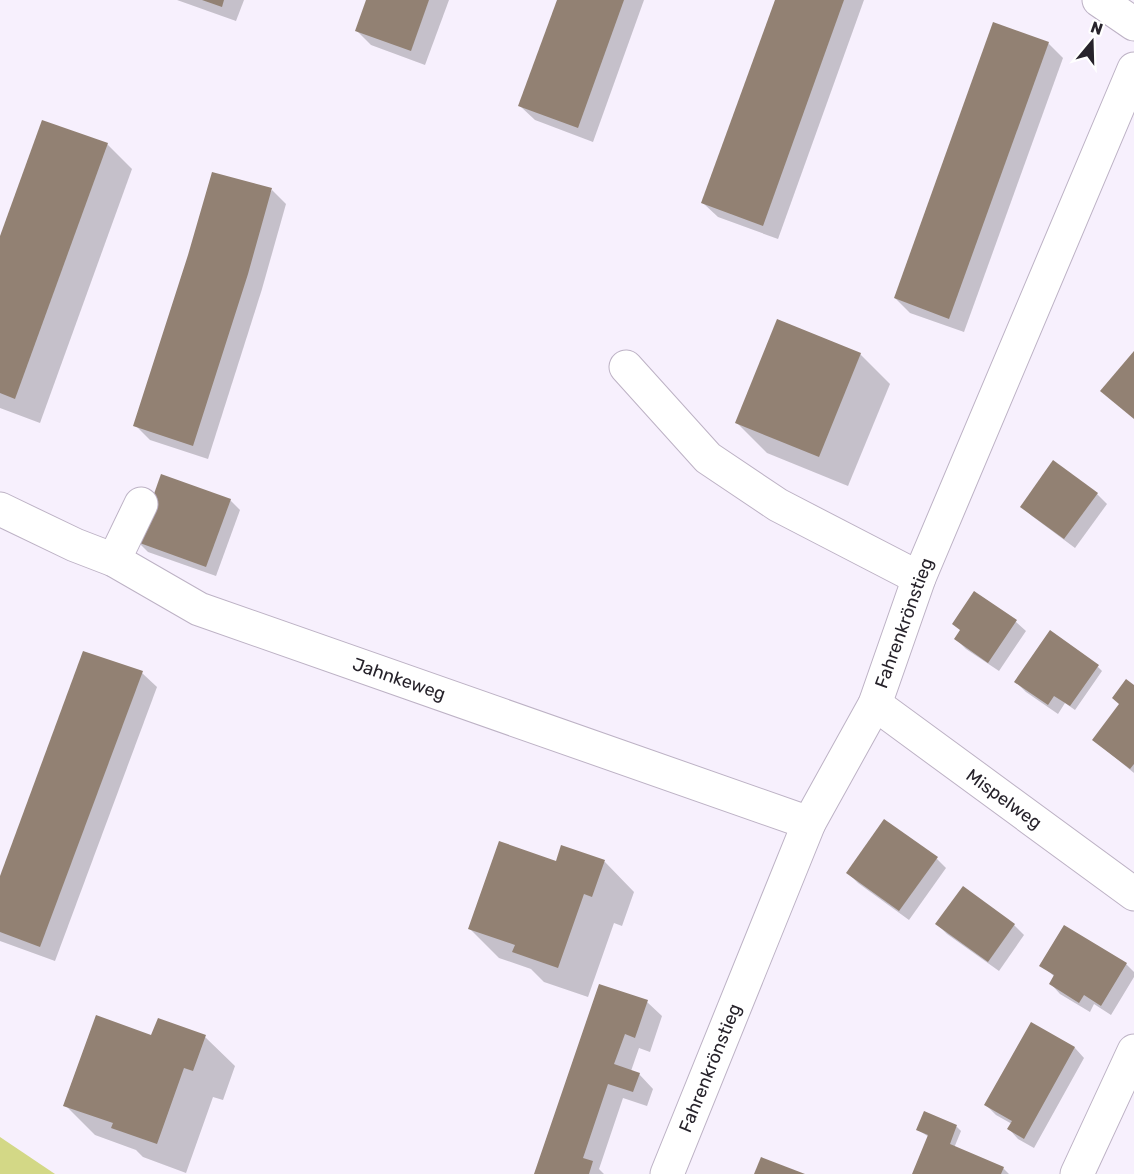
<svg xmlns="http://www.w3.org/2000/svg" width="1134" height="1174" font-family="Rubik,sans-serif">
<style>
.green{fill:#d3d886}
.shadow{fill:#0003}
.building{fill:#928173}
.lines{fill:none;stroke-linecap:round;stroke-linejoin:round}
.minor-casing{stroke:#bdb2c5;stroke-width:35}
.minor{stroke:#fff;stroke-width:33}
.labels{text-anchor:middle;stroke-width:5;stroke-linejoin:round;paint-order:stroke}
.street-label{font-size:18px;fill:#27232b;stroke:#fff}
</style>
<rect width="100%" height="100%" fill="#f7f0fd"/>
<!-- green -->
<polygon class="green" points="0,1137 55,1174 0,1174"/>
<!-- shadow -->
<g class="shadow">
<polygon points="177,0 244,0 236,21"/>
<polygon points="367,0 449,0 425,65 371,45 356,30"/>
<polygon points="558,0 644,0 593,142 535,120 520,106"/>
<polygon points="776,0 864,0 778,239 718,217 703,203"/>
<polygon points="1048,43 1063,58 964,332 910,313 895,298"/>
<polygon points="107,144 132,169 40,423 0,408 0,241"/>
<polygon points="272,190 286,204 262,289 208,459 150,440 135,425"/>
<polygon points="860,354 890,384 848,486 767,453 737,423"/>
<polygon points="1097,494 1107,504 1075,548 1032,516 1022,507"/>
<polygon points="230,500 240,510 216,576 148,552 138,542"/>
<polygon points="974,593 1016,622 1026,631 999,671 966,649 956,639 961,631"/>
<polygon points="1098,667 1102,671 1075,710 1065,703 1058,714 1026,692 1016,682"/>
<polygon points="142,673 157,687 55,961 0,941 0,880"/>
<polygon points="1134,687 1134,773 1094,740"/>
<polygon points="562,847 605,862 634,892 622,926 614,923 588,997 544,982 531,969 499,958 469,928 557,863"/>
<polygon points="937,859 946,868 909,920 858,883 848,873"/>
<polygon points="963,888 1014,925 1024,935 999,971 947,934 937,924"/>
<polygon points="1126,964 1134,972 1134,977 1111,1015 1094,1004 1090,1012 1060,994 1051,984 1055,977 1041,965"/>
<polygon points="600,986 647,1002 662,1016 650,1052 639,1048 631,1071 639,1074 653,1089 647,1106 623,1098 599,1169 604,1174 536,1174"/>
<polygon points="1031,1024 1075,1048 1084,1058 1034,1148 1018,1139 1009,1129 1012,1124 996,1115 986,1105"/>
<polygon points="205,1037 235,1066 223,1100 213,1097 186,1173 143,1157 136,1150 95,1135 65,1105"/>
<polygon points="925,1113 957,1127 961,1131 954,1148 1003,1168 1009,1174 913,1174 929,1137 918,1130"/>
</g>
<!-- building -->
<g class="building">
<polygon points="202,0 224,0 222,7"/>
<polygon points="366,0 429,0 411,51 355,31"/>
<polygon points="557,0 624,0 578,128 518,106"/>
<polygon points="775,0 844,0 763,226 701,203"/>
<polygon points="993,22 1049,42 949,319 894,298"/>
<polygon points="42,120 108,143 15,399 0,393 0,236"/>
<polygon points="212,172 272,188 248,274 193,446 133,426 188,255"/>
<polygon points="777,319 861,353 819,457 735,423"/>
<polygon points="1134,351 1134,419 1100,391"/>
<polygon points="1053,460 1098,493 1064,539 1020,507"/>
<polygon points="161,474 231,499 206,567 137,542"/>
<polygon points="974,591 1017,620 988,663 954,639 960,630 952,624"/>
<polygon points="1050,630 1099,665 1070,706 1054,696 1048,705 1014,682"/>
<polygon points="83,651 143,671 40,947 0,932 0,876"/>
<polygon points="1126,679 1134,685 1134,764 1130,769 1092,740 1119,704 1112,698"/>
<polygon points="884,819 938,857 899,911 846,873"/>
<polygon points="499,841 556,861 561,845 605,860 592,897 584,894 558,968 512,952 515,945 468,929"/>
<polygon points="963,886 1015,924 988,962 935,924"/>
<polygon points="1064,925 1127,963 1101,1006 1084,995 1079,1003 1049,984 1054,975 1039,966"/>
<polygon points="599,984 648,1000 635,1038 625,1034 614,1064 640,1073 633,1092 608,1084 583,1158 593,1161 589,1174 534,1174"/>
<polygon points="96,1015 151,1035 158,1018 206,1035 193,1071 184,1068 157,1144 111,1128 113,1123 63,1106"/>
<polygon points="1031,1022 1075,1047 1024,1139 1007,1129 1012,1121 984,1105"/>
<polygon points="924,1111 957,1125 950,1144 1004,1167 1001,1174 912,1174 928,1135 916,1130"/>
<polygon points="761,1157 805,1174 754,1174"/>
</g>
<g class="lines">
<!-- minor casing -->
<g class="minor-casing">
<g id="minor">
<polyline points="1099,0 1134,24"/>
<polyline points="626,367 708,458 778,505 919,578"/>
<polyline points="0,509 75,545 114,560 199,609 809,823"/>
<polyline points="114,560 141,504"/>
<polyline points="875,704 1134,894"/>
<polyline points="667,1174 809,823 875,704 919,578 1134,69"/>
<polyline points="1077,1174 1134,1051"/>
</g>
</g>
<!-- minor -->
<use href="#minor" class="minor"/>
</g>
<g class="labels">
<!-- street labels -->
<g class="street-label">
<text transform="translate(904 623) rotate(-70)" y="6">Fahrenkrönstieg</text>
<text transform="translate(399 679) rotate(19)" y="6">Jahnkeweg</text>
<text transform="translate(1004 799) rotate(36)" y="6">Mispelweg</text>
<text transform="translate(710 1068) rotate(-68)" y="6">Fahrenkrönstieg</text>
</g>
</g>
<!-- north arrow -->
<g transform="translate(1092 42) rotate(19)" stroke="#ffffff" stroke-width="4.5" paint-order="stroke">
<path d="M0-4.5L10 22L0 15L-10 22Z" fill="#27232b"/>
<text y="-9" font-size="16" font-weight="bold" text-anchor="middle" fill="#27232b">N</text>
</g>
</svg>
